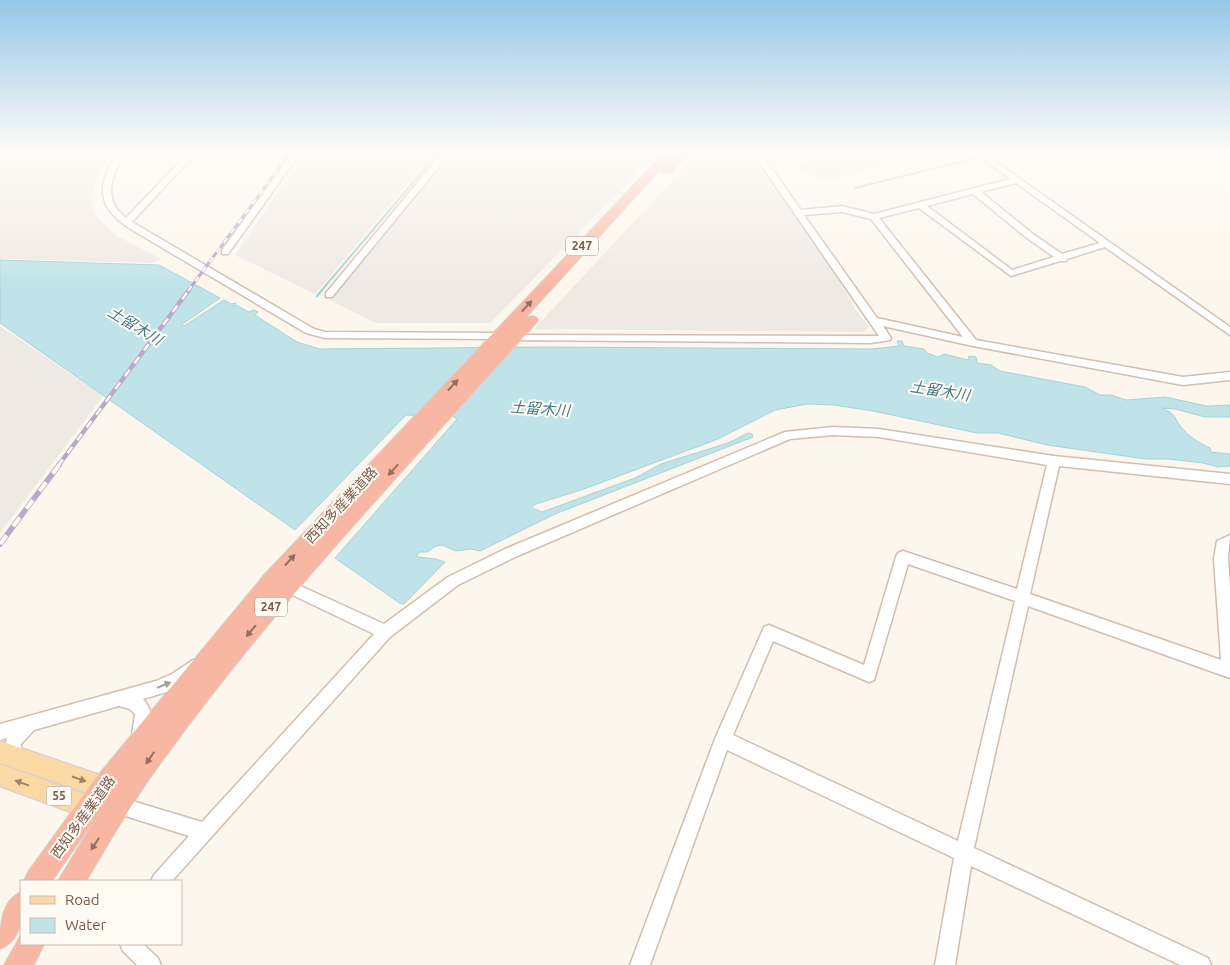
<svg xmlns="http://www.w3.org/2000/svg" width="1230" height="965" font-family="Ubuntu,'Noto Sans JP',sans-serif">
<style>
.industrial{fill:#efe9e4}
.water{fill:#bfe3e8;stroke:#a5d3da}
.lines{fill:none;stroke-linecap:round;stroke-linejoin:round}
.stream-far1{stroke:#a5d3da;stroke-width:2}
.stream{stroke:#a5d3da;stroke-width:2.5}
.minor-casing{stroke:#d1beb0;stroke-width:3}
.major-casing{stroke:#dad1cd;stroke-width:3}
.highway-casing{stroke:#dad1cd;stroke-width:2}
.minor{fill:#fff;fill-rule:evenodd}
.major{fill:#fbd9a5;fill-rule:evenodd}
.highway{fill:#f7b7a3;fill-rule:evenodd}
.rail-far2-casing{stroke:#b9a8c9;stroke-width:3}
.rail-far1-casing{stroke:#b9a8c9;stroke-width:4.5}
.rail-casing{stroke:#b9a8c9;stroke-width:5.5}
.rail-far2{stroke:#fffaf3;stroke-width:2;stroke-dasharray:6;stroke-linecap:butt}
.rail-far1{stroke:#fffaf3;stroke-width:2.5;stroke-dasharray:8;stroke-linecap:butt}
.rail{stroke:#fffaf3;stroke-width:4;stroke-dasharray:11;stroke-linecap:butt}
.oneway{fill:#936e5e}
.oneway2{fill:#af9d94}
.oneway3{fill:#a18267}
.labels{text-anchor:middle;stroke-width:4;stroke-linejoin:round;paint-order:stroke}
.shield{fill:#fffaf3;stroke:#a28b7f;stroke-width:1}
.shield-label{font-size:12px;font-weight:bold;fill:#7a5c4d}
.street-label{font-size:14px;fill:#7a5c4d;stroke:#fffaf3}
.water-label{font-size:15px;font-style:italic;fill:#437c86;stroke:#fffaf3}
</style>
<rect width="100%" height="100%" fill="#fdf6ec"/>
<!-- industrial -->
<g class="industrial">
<polygon points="0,152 113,152 99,172 91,196 95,216 117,236 161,259 153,263 0,259"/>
<polygon points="305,152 434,152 315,294 235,255"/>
<polygon points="451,152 604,152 644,162 646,164 490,323 376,323 329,300"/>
<polygon points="699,152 748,152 830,266 856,310 869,327 863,332 534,329"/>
<polygon points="826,152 869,152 882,165 827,181 800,169 795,164 830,158"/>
<polygon points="0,326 103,396 0,533"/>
</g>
<!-- water -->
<path class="water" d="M0,260L159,265L220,298L181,325L184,326L224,300L231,304L236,303L233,306L236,305L249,312L254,310L258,312L255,315L297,342L320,349L545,347L872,349L899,346L897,341H902L904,346L924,349L927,353L938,357L944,354L968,360L969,356L976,357L977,363L991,365L1000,371L1085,387L1100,395H1111L1126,400L1165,397L1207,406L1230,405V417H1205L1175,409L1162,408C1176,415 1172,414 1181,427C1188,436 1199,443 1210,448L1211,452L1230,454V466L1218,467L1203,463L1169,459H1146L1047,445L998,433H977L873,411L834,405L807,404L775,410L718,439L584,489L533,505L532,508L542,512L635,478L661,464L728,443L748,433L752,434L753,437L555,514L480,551L471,549L456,551L442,545L436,546L427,552H420L417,555L418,557L436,559L445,562L404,604H401L335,558L457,419L452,416L406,415L295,530L0,323Z"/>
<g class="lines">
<!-- stream-far1 -->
<g class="stream-far1">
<polyline points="855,188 1000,152"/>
<polyline points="321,291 439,152"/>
</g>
<!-- stream -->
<polyline class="stream" points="317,296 322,290"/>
<!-- minor casing -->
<g class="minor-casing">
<g id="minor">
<path d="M117,152H125C112,176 101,198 126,218L189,152H197L132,222L314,329L325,332L499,333L504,336L499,339L325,338L306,333L129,228C94,205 99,185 117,152Z"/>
<polygon points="293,152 301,152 228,254 222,254 222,250"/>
<polygon points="443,152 451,152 332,297 326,297 326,293"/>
<polygon points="618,152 630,152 677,164 673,166"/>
<path d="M752,152H760L801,210L842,206L874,214L1010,179L974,152H982L1230,327V335L1105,247L1067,259L1066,261H1060L1011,276L919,208L879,218L976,340L1183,377L1230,372V380L1183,385L973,346L883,326L891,338L890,340L871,343L510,340L509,338L510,336L514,335L879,336ZM1016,183L1100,243L1062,254L1033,234L981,192ZM973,194L1027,238L1054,257L1012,270L927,206ZM842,212L871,219L963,337L877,318L804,215Z"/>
<path d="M833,427L879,429L1054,456L1230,474V484L1059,466L1030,594L1221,660L1214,559L1217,541L1230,535L1228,559L1230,587V678L1028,606L974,848L1208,958L1211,965H1180L971,866L955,965H935L954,858L727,750L650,965H630L715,739L764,627L769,625L864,665L896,557L898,553L903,551L1017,589L1047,465L879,437L833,435L790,439L515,557L458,585L390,637L172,881H151L154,875L189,836L113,812L110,806L113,800L119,797L202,822L374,634L284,591L282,587L284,583L289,581L294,583L384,624L448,577L505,549L785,432ZM908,564L1015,601L958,841L733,735L773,641L869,682L874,680Z"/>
<path d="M193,660L198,662L201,667C192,686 161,694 143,699C155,712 152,726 146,741L140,743L134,741L132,735L135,714L130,709L119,706L34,730L21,744V756L19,762L13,764L7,762L4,751L7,738L0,740V724L156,681L172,674Z"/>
<polygon points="120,944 143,944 158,958 161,965 137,965 123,951"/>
</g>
</g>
<!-- major casing -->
<g class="major-casing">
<polygon id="major" points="0,741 111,779 117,785 120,793 117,801 110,804 111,807 108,815 100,818 88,818 0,786 0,764 88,796 96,796 0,763"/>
</g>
<!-- highway casing -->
<g class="highway-casing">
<g id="highway">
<path d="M665,152H676L517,327C523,320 526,314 536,317L538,320L536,323C404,470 266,614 152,775C128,809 107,846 86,881H58L99,813L52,881H24L28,872L95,779L265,574Z"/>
<polygon points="679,152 690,152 670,173 662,173 660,171"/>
<path d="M21,892C22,914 24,939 0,949C0,927 0,902 21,892Z"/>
<polygon points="21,935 21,944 44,944 34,965 4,965"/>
</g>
</g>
<!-- minor -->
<use href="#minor" class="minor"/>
<!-- major -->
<use href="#major" class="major"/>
<!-- highway -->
<use href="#highway" class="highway"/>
<!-- rail-far2 casing -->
<g class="rail-far2-casing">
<polyline id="rail-far2" points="188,291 291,152"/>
</g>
<!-- rail-far1 casing -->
<g class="rail-far1-casing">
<polyline id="rail-far1" points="58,466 189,290"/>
</g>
<!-- rail casing -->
<g class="rail-casing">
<polyline id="rail" points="0,544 59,465"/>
</g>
<!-- rail-far2 -->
<use href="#rail-far2" class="rail-far2"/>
<!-- rail-far1 -->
<use href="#rail-far1" class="rail-far1"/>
<!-- rail -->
<use href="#rail" class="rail"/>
</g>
<!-- one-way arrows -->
<defs><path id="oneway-solid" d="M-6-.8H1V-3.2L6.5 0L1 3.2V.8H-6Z" transform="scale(1.25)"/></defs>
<g class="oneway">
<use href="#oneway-solid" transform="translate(527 306) rotate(-47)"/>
<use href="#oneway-solid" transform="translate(453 385) rotate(-47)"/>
<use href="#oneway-solid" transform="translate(393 470) rotate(132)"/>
<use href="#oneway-solid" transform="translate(290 560) rotate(-47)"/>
<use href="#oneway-solid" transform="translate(251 631) rotate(130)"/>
<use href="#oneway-solid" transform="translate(150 758) rotate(124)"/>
<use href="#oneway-solid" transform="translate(95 844) rotate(123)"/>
</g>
<use class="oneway2" href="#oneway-solid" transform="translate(164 685) rotate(-22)"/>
<g class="oneway3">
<use href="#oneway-solid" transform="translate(79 779) rotate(19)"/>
<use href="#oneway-solid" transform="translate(22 783) rotate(-160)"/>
</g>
<!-- sky -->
<linearGradient id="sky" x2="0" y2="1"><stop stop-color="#97c7e8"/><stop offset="0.53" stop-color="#fefbf6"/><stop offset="1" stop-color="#fefbf6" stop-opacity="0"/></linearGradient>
<rect width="1230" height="287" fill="url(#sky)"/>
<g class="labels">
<!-- shield labels -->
<g class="shield">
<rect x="566" y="236.5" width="32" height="19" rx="4"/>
<rect x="255" y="597.5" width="32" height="19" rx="4"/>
<rect x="46.5" y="786.5" width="25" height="19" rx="4"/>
</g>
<g class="shield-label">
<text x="582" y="250">247</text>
<text x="271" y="611">247</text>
<text x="59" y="800">55</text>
</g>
<!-- street labels -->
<g class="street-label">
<text transform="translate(341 505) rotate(-47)" y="5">西知多産業道路</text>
<text transform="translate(83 817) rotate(-54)" y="5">西知多産業道路</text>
</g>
<!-- water labels -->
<g class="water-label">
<text transform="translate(135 326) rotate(31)" y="5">土留木川</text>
<text transform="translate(940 391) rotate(9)" y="5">土留木川</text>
<text transform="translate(540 409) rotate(4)" y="5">土留木川</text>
</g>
</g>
<!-- legend -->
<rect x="20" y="880" width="162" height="65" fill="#fffaf3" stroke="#cabbb1"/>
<rect x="30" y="896" width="25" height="8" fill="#fbd9a5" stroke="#cabbb1"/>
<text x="65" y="905" font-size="15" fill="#7a5c4d">Road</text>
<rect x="30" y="918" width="25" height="15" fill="#bfe3e8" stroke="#cabbb1"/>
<text x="65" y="930" font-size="15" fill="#7a5c4d">Water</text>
</svg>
